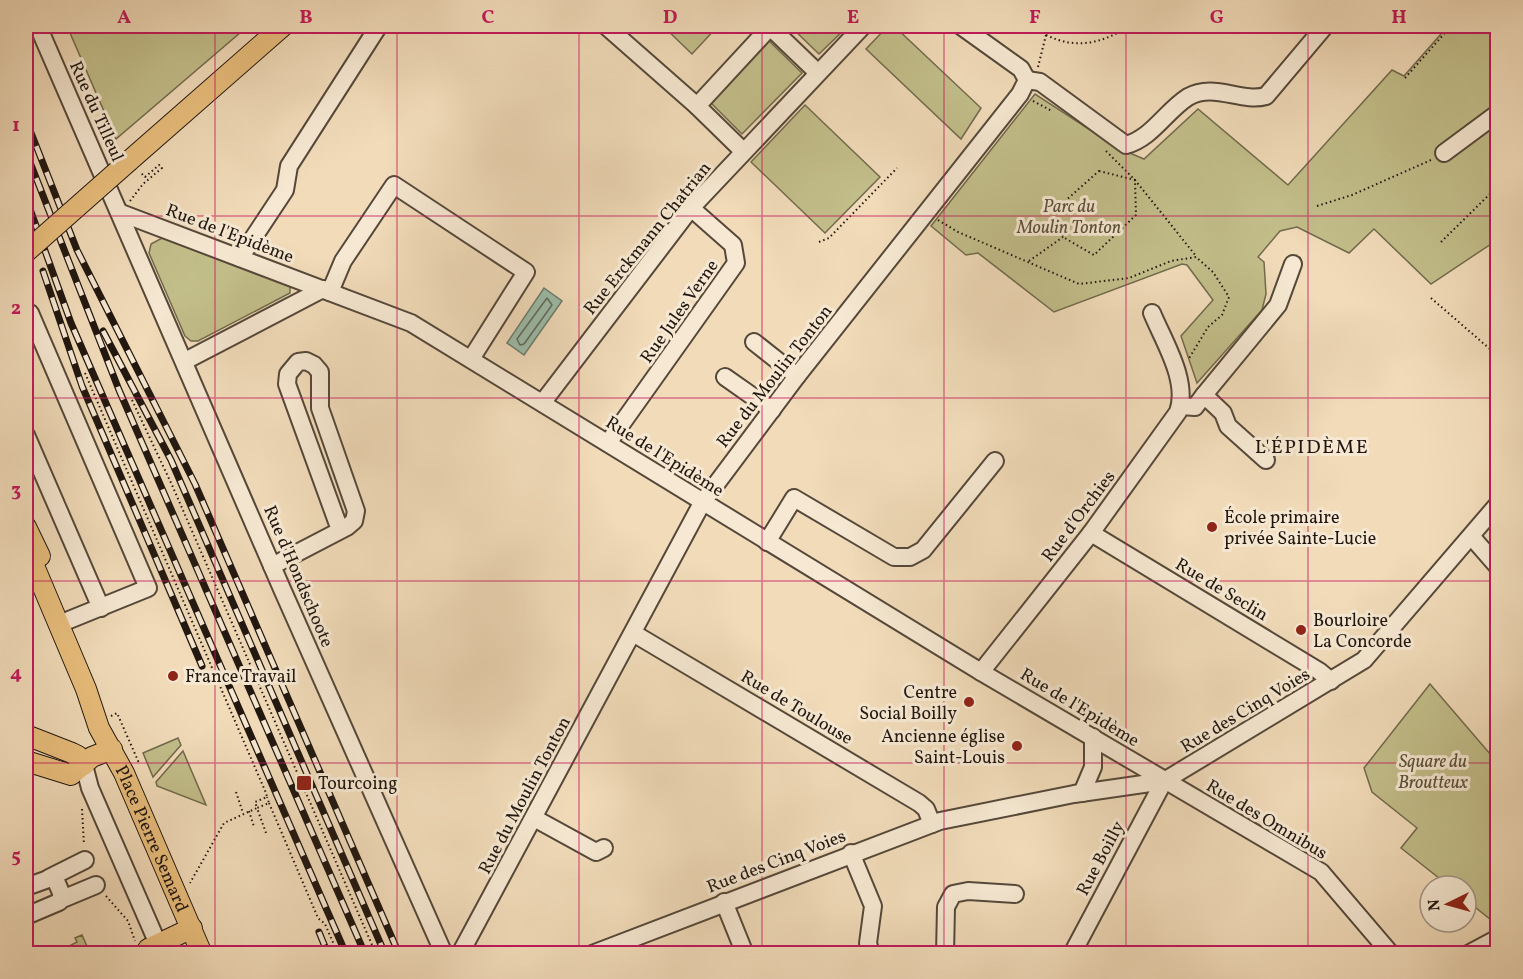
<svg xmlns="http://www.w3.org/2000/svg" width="1523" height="979" font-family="Vollkorn,serif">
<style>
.green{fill:#c2be8a;stroke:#726a4d;stroke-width:1.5}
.water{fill:#9cbca9;stroke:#6b7a6c;stroke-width:1.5}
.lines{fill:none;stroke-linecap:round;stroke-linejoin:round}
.shore{stroke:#5e6a5c;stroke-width:1.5}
.minor-casing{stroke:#55483a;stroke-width:20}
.major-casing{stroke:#211710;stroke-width:22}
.path{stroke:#211710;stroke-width:2;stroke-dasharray:1.5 3;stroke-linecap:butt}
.minor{stroke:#f6e8d2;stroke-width:16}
.major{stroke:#e8be7c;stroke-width:20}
.rail-casing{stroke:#211710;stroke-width:7}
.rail{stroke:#f6e8d2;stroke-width:4.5;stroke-dasharray:14;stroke-linecap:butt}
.major-bridge-casing{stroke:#211710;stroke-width:22;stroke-linecap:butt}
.major-bridge{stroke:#e8be7c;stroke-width:20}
.grid{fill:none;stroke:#c2185b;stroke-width:1.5;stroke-opacity:0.55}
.poi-dot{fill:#8f2418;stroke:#f6e8d2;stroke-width:2}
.labels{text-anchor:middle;stroke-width:6;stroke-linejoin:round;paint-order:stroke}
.street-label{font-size:18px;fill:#211710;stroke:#f6e8d2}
.park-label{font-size:18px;font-style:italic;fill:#59513b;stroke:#f6e8d2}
.poi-label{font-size:18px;fill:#211710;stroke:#f6e8d2;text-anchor:start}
.neighbourhood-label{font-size:20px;letter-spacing:1.5px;fill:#211710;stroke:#f6e8d2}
.neatline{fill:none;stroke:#c2185b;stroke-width:2}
.grid-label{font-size:20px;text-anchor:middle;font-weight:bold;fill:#c2185b}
</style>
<rect width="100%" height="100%" fill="#f1dbb9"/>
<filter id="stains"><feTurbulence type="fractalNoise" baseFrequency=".00333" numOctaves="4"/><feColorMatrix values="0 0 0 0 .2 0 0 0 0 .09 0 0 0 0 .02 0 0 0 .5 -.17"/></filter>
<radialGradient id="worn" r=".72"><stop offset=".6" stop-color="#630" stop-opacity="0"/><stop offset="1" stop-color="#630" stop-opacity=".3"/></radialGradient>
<!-- green -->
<g class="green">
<polygon points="67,26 248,26 116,139"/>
<polygon points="663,26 718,26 692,54"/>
<polygon points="790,26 848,26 819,54"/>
<polygon points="888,26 894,26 981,108 961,139 866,49"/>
<polygon points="1448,26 1497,26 1497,240 1431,284 1374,229 1349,253 1297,227 1280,231 1258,257 1264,262 1266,294 1262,310 1197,383 1181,336 1213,300 1187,265 1182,264 1054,312 978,253 966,255 931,226 1035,94 1118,148 1144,159 1198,109 1288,185 1392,70 1404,76"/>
<polygon points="768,40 802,73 742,134 709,101"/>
<polygon points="805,105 880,177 825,233 751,162"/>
<polygon points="162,238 290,282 290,293 198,341 191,341 185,336 149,253 151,244"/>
<polygon points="1430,684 1497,762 1498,921 1495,923 1466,900 1466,886 1449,886 1401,848 1417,828 1372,792 1364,768"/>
<polygon points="178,738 181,745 153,777 143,753"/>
<polygon points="183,751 206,805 157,786 156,782"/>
<polygon points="82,935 90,953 45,953 46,950 55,946 56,949 61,947 64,949 77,942 75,938"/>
</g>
<!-- water -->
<polygon class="water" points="544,288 562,301 524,355 507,343"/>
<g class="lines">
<!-- shore -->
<polygon class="shore" points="547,298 552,305 524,344 520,345 517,339"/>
<!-- minor casing -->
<g class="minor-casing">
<g id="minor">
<polyline points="38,26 282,589 444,954"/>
<polyline points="606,26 697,106"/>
<polyline points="769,26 817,72"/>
<path d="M1027,80L1040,82L1126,145C1152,138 1166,111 1188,97C1214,82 1241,103 1266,96L1325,26"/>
<polyline points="743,151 697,106 770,27"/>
<polyline points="1444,153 1498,113"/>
<polyline points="121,213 411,323 981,672 1321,872 1391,954"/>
<polyline points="240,258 285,190 289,166 378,27"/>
<polyline points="330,292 343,261 394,185 526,272 471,359"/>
<polyline points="26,315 30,313 148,588 69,620"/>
<polyline points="754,342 797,376"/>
<polyline points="185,361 323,289"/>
<polyline points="725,377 772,410"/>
<polyline points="543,402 691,208 863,26"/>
<polyline points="1180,406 1195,407 1204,395"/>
<polyline points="26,435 101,608"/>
<polyline points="608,443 736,263 733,245 691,208"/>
<polyline points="1266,460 1228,426 1223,413 1204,395 1278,305 1293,264"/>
<polyline points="1091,533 1319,671 1331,681"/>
<polyline points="1471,536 1498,567"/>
<polyline points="767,542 794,498 894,557 910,557 923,550 995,461"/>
<polyline points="272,566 347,527 354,521 356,511 320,408 320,372 314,365 306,361 298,362 288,374 287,384 340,530"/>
<polyline points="633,633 919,803 926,809 932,824"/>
<path d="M981,672L1091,533L1178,412C1189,381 1164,342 1152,313"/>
<polyline points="84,765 90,788 158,944"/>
<polyline points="1082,793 1093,767 1093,737"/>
<polyline points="534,818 596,852 604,848"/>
<polyline points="851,853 873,906 868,943 871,954"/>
<polyline points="49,878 85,860"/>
<polyline points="26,887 51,878 56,881 62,895 59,902 26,916"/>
<polyline points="60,900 96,885"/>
<polyline points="724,902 745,954"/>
<polyline points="460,954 702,503 797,376 1020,94 1027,80 1021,69 961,26"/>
<polyline points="592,954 940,821 1074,794 1164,781 1364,660 1498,504"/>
<polyline points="945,954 946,907 953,894 968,891 1015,894"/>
<polyline points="1072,954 1164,781"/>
<polyline points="1468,954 1498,938"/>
</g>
</g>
<!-- major casing -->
<g class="major-casing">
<g id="major">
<polyline points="129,161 283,26"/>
<polyline points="26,527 40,556"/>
<path id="s1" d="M26,547L86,689L99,728L124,773L202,954"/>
<polyline points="26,735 72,753 78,756 84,765"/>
<polyline points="26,761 71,775 92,757 112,749"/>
<polyline points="146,954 148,949 192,928"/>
</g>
</g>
<!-- path -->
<g class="path">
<polyline points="299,30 303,26"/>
<path d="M1046,35C1077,50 1102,43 1130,26"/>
<polyline points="1038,67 1046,35 1045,26"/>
<polyline points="1405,78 1451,26"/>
<polyline points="1033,101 1052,111"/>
<polyline points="1106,151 1135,180 1196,256"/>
<polygon points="1099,171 1135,180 1136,215 1094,255 1063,237 1055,210"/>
<polyline points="130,201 143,184 162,168 159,165 145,177 141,173"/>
<polyline points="1317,206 1352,195 1431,160"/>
<polyline points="938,220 958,232 1079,284 1129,278 1171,261 1196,257 1213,272 1229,297 1222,315 1208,327 1188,360"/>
<polyline points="819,242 829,238 897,168"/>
<polyline points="1441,242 1498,186"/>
<polyline points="1029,261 1063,237"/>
<polyline points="1431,298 1498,356"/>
<polyline points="85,373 266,793 267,797 255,802 257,808 224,823 190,883"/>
<polyline points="132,400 172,485 376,954"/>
<polyline points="111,716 117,713 139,763"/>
<polyline points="236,792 243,813"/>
<polyline points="269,803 318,918 325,924 338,954"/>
<polyline points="82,809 84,845"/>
<polyline points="249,811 254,827"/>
<polyline points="266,833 257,808 269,803 267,797"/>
<polyline points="106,896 128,921 135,941"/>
</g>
<!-- minor -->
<use href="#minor" class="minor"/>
<!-- major -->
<use href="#major" class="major"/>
<!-- rail casing -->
<g class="rail-casing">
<g id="rail">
<polyline points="26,120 77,250 195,484 399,954"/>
<polyline points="26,152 119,390 365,954"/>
<polyline points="26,198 71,323 346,954"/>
<polyline points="43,271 82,386 202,666"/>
<polyline points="103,331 171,460 385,954"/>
<polyline points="319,932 328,954"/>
</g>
</g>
<!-- rail -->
<use href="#rail" class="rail"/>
<!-- major-bridge casing -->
<g class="major-bridge-casing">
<polyline id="major-bridge" points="26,252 129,161"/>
</g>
<!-- major-bridge -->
<use href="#major-bridge" class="major-bridge"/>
</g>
<!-- grid -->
<path class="grid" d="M215,26V954M397,26V954M579,26V954M762,26V954M944,26V954M1126,26V954M1308,26V954M26,216H1498M26,398H1498M26,581H1498M26,763H1498"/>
<!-- markers -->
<g class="poi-dot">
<circle cx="1212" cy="527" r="6"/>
<circle cx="1301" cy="630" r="6"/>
<circle cx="173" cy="676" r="6"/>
<circle cx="969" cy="702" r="6"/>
<circle cx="1017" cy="746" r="6"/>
<rect x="296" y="775" width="16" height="16" rx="3"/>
</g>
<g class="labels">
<!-- street labels -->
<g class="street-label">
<text transform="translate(97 111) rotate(66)" y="6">Rue du Tilleul</text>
<text transform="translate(230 233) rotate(21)" y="6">Rue de l'Epidème</text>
<text transform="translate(647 238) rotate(-51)" y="6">Rue Erckmann Chatrian</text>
<text transform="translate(679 311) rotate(-55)" y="6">Rue Jules Verne</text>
<text transform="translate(774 376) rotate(-52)" y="6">Rue du Moulin Tonton</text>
<text transform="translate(665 456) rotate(32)" y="6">Rue de l'Epidème</text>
<text transform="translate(1078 516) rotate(-53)" y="6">Rue d'Orchies</text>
<text transform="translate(299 576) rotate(67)" y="6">Rue d'Hondschoote</text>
<text transform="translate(1222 589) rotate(31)" y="6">Rue de Seclin</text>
<text transform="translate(797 707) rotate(31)" y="6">Rue de Toulouse</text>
<text transform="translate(1080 707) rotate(31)" y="6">Rue de l'Epidème</text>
<text transform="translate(1245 710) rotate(-31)" y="6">Rue des Cinq Voies</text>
<text transform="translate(524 795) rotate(-62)" y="6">Rue du Moulin Tonton</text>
<text transform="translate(1267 819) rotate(31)" y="6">Rue des Omnibus</text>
<text dy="6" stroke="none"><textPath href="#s1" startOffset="318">Place Pierre Semard</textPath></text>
<text transform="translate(1100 858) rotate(-62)" y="6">Rue Boilly</text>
<text transform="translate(776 861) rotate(-21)" y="6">Rue des Cinq Voies</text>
</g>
<!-- park labels -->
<g class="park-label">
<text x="1069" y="212">Parc du<tspan x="1069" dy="21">Moulin Tonton</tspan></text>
<text x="1433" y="767">Square du<tspan x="1433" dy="21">Broutteux</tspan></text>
</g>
<!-- poi labels -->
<g class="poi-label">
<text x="1224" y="523">École primaire<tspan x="1224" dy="21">privée Sainte-Lucie</tspan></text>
<text x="1313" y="626">Bourloire<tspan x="1313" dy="21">La Concorde</tspan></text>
<text x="185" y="682">France Travail</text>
<text x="957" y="698" text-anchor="end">Centre<tspan x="957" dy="21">Social Boilly</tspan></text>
<text x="1005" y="742" text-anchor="end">Ancienne église<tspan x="1005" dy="21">Saint-Louis</tspan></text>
<text x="318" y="789">Tourcoing</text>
</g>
<!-- neighbourhood labels -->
<g class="neighbourhood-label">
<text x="1312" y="453">L'ÉPIDÈME</text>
</g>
</g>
<!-- margin -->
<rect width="1523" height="979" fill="none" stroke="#f1dbb9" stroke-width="66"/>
<!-- north arrow -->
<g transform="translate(1448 904) rotate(265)"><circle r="28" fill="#f6e8d2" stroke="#a19484" stroke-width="1.5"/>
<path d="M0-4.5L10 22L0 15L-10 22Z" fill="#8f2418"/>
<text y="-9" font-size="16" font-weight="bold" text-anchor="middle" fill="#211710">N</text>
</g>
<rect x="33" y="33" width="1457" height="913" class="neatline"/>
<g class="grid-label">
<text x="124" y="23">A</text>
<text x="306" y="23">B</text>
<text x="488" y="23">C</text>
<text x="670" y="23">D</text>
<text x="853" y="23">E</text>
<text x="1035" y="23">F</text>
<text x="1217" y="23">G</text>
<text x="1399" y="23">H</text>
<text x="16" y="131">1</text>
<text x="16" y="314">2</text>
<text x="16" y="496">3</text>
<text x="16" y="679">4</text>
<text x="16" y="862">5</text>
</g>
<rect width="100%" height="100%" filter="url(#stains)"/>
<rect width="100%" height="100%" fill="url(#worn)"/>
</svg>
